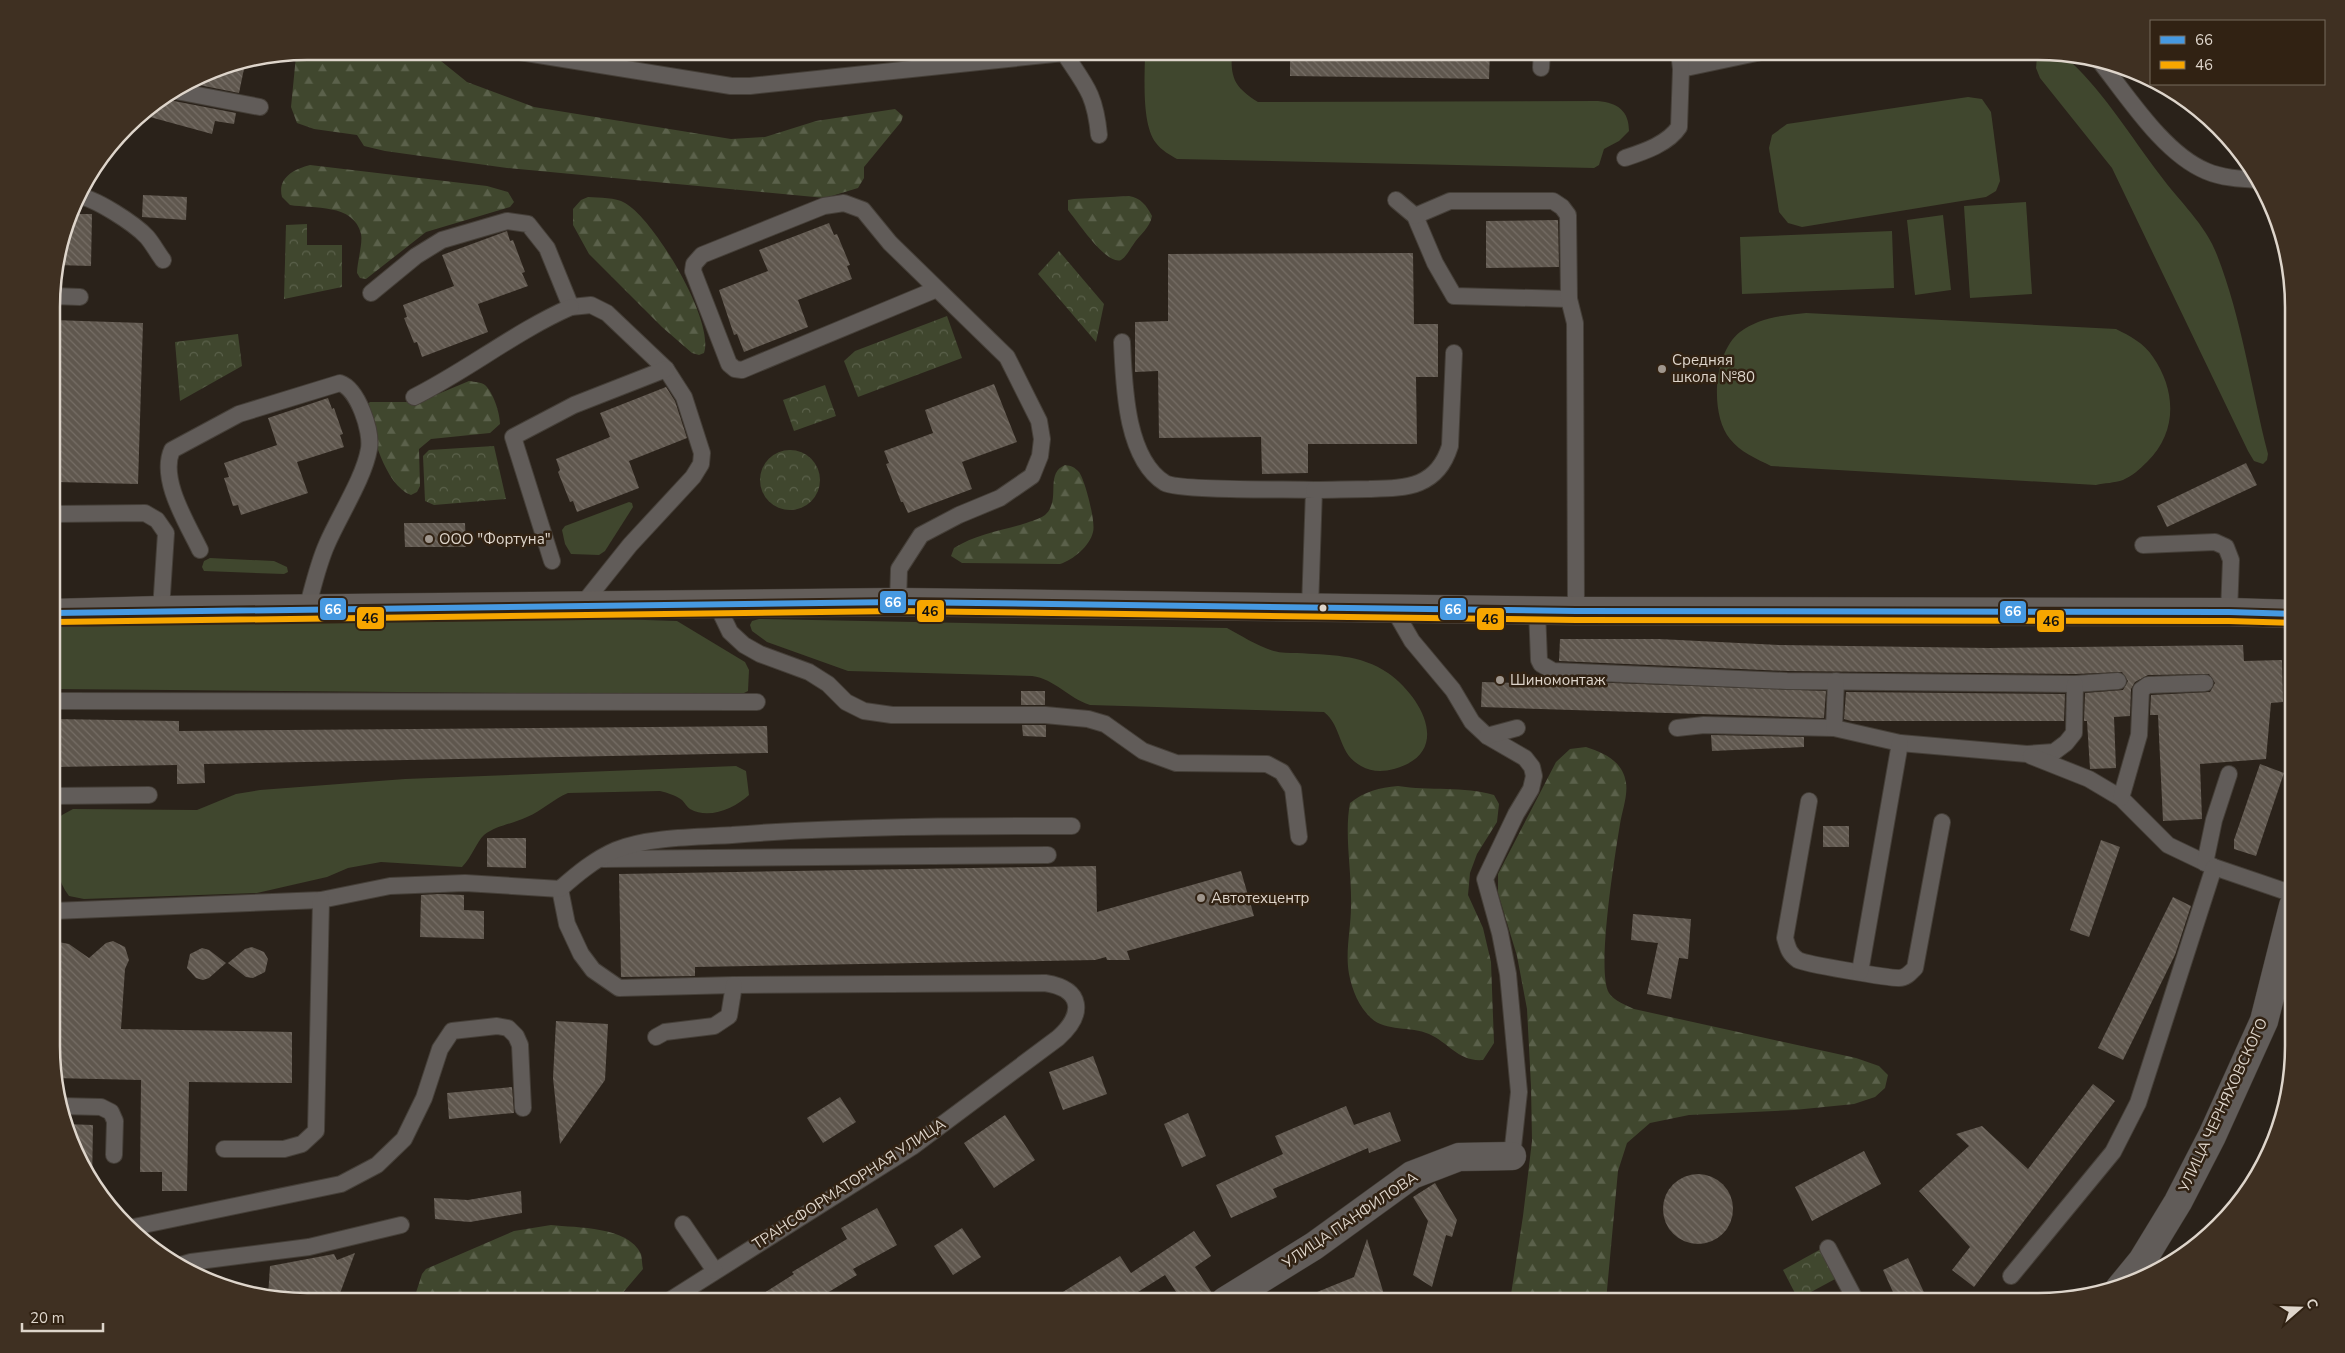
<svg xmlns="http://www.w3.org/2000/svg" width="2345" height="1353" font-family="'Nunito Sans',sans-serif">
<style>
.grass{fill:#40472e}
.forest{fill:url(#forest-firs)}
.park{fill:url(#park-crowns)}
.building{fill:url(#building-back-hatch)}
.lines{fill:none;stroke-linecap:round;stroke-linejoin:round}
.lane-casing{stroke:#453f38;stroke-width:18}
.street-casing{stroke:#453f38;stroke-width:29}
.secondary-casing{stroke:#453f38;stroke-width:29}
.lane{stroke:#615c59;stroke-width:16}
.street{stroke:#615c59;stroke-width:28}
.secondary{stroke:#645e5a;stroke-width:28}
.bus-1-casing{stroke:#312213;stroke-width:10}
.bus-2-casing{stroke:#312213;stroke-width:10}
.bus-1{stroke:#4699e1;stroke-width:6}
.bus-2{stroke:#f7a600;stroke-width:6}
.poi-dot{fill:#9f968d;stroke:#312213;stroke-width:2}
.bus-dot{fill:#ded5cb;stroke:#312213;stroke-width:2}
.labels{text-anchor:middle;stroke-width:5;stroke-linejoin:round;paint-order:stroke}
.poi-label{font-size:15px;fill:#ded5cb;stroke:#312213;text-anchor:start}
.street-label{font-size:15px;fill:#ded5cb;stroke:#312213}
.rim{fill:none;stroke:#ded5cb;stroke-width:2.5}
.line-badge{stroke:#312213;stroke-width:2}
.badge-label{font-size:14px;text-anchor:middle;font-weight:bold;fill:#fff}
.pale-badge-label{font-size:14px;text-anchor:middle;font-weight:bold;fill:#111}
</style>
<defs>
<pattern id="forest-firs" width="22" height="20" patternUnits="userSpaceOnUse" patternTransform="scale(1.25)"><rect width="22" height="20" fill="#40472e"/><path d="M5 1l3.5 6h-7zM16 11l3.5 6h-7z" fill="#5b614b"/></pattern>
<pattern id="park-crowns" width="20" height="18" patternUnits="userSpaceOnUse" patternTransform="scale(1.25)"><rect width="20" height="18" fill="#40472e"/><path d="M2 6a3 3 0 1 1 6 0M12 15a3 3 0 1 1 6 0" fill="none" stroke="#5b614b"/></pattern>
<pattern id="building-back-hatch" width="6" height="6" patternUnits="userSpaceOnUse" patternTransform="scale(1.25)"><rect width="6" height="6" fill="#5f574e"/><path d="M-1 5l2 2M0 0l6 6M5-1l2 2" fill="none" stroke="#766e66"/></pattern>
</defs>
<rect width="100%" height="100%" fill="#2a221a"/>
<!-- grass -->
<g class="grass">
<path d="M1145,51H1232C1230,79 1235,87 1258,102L1598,101C1618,103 1629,111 1629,131L1619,141L1604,149L1599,165L1594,168L1177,159C1170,155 1161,150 1156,143C1141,124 1145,75 1145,51Z"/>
<path d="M2043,52C2054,53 2063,54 2071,62C2106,95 2131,137 2160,175C2179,201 2206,225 2217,255C2242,319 2251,388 2268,454L2267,460L2263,464L2254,461L2248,451L2112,168L2040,78L2036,68L2037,57Z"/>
<polygon points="1968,97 1982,99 1991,112 2000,181 1996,191 1986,197 1802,227 1788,223 1779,212 1769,148 1772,135 1787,124"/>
<polygon points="2026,202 2032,294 1970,298 1964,206"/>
<polygon points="1943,215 1951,290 1915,295 1907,220"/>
<polygon points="1892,231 1894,288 1742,294 1740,237"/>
<path d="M1806,313L2116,329C2130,336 2144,343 2153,357C2176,390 2178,432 2147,462C2140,469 2132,476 2123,480C2115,483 2104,483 2096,485L1771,466C1757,459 1740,452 1730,439C1709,413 1714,352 1740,332C1758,318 1784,315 1806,313Z"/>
<polygon points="629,502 632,503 633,507 605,551 599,555 571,554 565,544 562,530 565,526"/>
<polygon points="210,558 274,561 287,567 288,572 284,574 204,571 202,567 204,561"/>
<polygon points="553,617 677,621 745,662 749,670 748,691 740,695 53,689 53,628 56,627"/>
<path d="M759,619L1227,628C1242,636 1257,646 1274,651C1281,653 1289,653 1297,653C1328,655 1361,654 1388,673C1422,697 1453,753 1394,769C1383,772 1371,772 1361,766C1337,753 1343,727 1324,712L1090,705C1068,698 1055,679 1032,676L848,671L767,642L752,631L750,625L752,621Z"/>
<path d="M736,766L746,771L749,795C735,808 709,820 690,809C687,807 685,803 682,800C675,795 668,793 660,791L568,793C553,799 542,811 527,817C513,824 497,825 484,835C477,841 472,857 462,867L381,862L348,868L327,877L257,893L84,899L69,896C52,874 57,848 56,821L62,815L73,809L197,810L236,794L260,790L405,779Z"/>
<polygon points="2286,1108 2260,1174 2253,1182 2250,1181 2249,1174"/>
</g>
<!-- forest -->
<g class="forest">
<polygon points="307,51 425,51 436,57 467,82 534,107 731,139 765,137 816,121 895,109 903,116 901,122 864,167 864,178 858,188 825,198 507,168 385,151 364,146 357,135 314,129 297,123 291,107 296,56 297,53"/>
<path d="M310,165L487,186L508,192L514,202L510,207L426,232L366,279L360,278L357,273C357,263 363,243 361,234C354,203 313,209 290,205L282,197C277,178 294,169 310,165Z"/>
<path d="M1129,196C1141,198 1146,205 1152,216C1150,228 1140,234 1133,245C1130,249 1126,257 1121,260C1107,266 1077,221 1068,210V200L1074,199Z"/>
<path d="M588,197C600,198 615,197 625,203C654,219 715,321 704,353L699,355L692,353L662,327L589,254L573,225V209L581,200Z"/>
<path d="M469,381C475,382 481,382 485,385C493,392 500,413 500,424L490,433L431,439L419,449L420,486L417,492L411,495C384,485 373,432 364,407L370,402H419Z"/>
<path d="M1065,465C1072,466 1074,467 1079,472C1085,480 1096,522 1093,532C1090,546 1073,560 1060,564L962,563L951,556L954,548C973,536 998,531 1020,525C1028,522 1038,520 1045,515C1062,500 1044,474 1065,465Z"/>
<path d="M1586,747C1604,753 1623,761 1626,783C1628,795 1622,812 1620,824C1615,855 1596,971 1609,993C1614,1001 1626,1005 1634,1009L1856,1058L1879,1066L1888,1075L1885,1088L1875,1097L1854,1104L1794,1110L1689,1115L1650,1123L1627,1143L1618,1171L1606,1301H1510L1523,1216L1532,1141L1531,1086L1527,1009L1517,956L1498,893V874L1556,762L1570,749Z"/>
<path d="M1398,786C1429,791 1464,786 1494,795L1499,804L1497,822L1477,854L1470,873L1468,895L1483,928L1491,962L1494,1043L1483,1060C1459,1062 1449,1043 1429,1034C1411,1026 1386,1032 1371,1018C1359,1007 1352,990 1349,974C1345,951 1351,929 1351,906C1352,872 1344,835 1350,803C1365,791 1379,788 1398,786Z"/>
<path d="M551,1225C577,1228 628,1226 641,1254C642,1258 642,1265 643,1269L615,1302H413L422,1274L426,1269L514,1231Z"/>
</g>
<!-- park -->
<g class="park">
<polygon points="307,224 307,245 342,245 342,287 284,299 286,225"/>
<polygon points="1059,251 1104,304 1096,342 1038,274"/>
<polygon points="947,316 962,358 858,397 844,361 855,351"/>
<polygon points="238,334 242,366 180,401 175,342"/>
<polygon points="825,385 836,416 794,431 783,400"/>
<polygon points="494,446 506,499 434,505 425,501 423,456 429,450"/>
<circle cx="790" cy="480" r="30"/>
<polygon points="2243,1187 2247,1190 2222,1223"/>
<polygon points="1821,1249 1837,1278 1798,1299 1783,1270"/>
</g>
<!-- building -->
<g class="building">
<polygon points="1290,51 1490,51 1489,79 1290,76"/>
<polygon points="245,64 239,93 189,83 209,71"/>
<polygon points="168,96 174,101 236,113 234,124 215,121 212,134 139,114"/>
<polygon points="143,195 187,197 186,220 142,217"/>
<polygon points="72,214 92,214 91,266 56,265"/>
<polygon points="1558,220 1559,267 1486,268 1486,221"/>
<polygon points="829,223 834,235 837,234 850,265 847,266 852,279 798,300 808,327 744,352 737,334 734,335 719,290 768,271 759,250"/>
<polygon points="507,231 510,241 513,240 525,272 522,273 528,286 478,304 488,332 422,357 417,342 414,343 404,318 407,317 403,305 454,286 442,255"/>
<polygon points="1413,253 1414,324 1438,324 1438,377 1416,377 1417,444 1308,444 1308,473 1262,474 1261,437 1159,438 1158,371 1135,372 1135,322 1168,321 1168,254"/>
<polygon points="53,320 143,323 138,484 57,482 58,467 53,467"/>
<polygon points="994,384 1017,442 962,462 972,489 908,513 903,502 901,502 886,464 889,463 884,451 933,433 925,410"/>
<polygon points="666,387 675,401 687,438 629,461 639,488 577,512 573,501 570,502 558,472 560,470 556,459 610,437 600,413"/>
<polygon points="328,398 332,409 334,408 343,434 340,435 344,447 297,462 308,493 241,515 238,505 233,506 224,478 229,477 224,463 277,445 268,418"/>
<polygon points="2246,463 2257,485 2167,527 2157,506"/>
<polygon points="404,523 465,523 466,547 405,547"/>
<polygon points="1560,639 1659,639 1779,645 1989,648 2243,645 2244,661 2282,660 2283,702 2271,703 2266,759 2200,764 2202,819 2163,821 2158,715 2150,715 2151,695 2210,692 2215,683 2209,674 2148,675 2135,682 2131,689 2130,716 2114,717 2116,768 2090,769 2087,721 2084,721 2085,693 2123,690 2128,681 2122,672 2075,674 1787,671 1559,661"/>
<polygon points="1559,681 1826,691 1824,718 1481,707 1482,682 1559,684"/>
<rect x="1021" y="691" width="24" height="14"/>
<polygon points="1846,692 2065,694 2064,721 1851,721 1844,719"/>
<polygon points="53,719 179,721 179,731 767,726 768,753 204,764 205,783 177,784 177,765 54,767"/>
<polygon points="1022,725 1046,725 1046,737 1023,736"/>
<polygon points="1711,735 1804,737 1804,747 1712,751"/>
<polygon points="2260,764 2284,773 2256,856 2234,849 2234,840"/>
<rect x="1823" y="826" width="26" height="21"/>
<polygon points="487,838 526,838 526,868 487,867"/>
<polygon points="2101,840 2120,847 2089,937 2070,930"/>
<polygon points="1096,866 1097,912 1241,871 1254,916 1127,951 1130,960 1107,960 1106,957 1095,960 695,967 695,976 621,977 619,874"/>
<polygon points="439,894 464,895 464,910 484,911 484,939 420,937 421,895"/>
<polygon points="2173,897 2191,906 2175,955 2123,1060 2098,1048"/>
<polygon points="1633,914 1691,919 1688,959 1679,958 1671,999 1647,994 1658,943 1631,940"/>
<polygon points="53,941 69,944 89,958 106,943 113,941 125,947 129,960 125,969 121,1029 292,1032 292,1083 189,1082 187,1191 162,1191 162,1172 140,1172 141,1080 53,1078 55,972 53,970"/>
<polygon points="252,947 264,952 268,959 265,972 253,978 246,977 228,963 245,949"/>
<polygon points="202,948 209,950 226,963 209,978 203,980 196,978 187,968 190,954"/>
<polygon points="556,1021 608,1024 605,1080 560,1144 553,1078"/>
<polygon points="1093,1056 1107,1094 1063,1110 1049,1072"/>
<polygon points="2093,1084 2115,1101 1974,1287 1952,1270 1970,1247 1919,1191 1969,1146 1956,1134 1982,1126 2028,1169"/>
<polygon points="512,1087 514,1113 449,1119 447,1093"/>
<polygon points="840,1097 856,1122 823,1143 807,1118"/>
<polygon points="1346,1106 1354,1125 1390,1112 1401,1141 1369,1153 1368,1148 1273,1189 1277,1197 1231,1218 1216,1185 1283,1154 1275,1136"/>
<polygon points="1188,1113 1206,1156 1182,1167 1164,1124"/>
<polygon points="1005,1115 1035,1160 994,1188 964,1143"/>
<polygon points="65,1124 93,1125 92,1184 71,1144"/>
<polygon points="1864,1151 1881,1184 1812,1221 1795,1187"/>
<circle cx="1698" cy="1209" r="35"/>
<polygon points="1435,1183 1457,1220 1452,1237 1446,1235 1432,1287 1413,1275 1428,1221 1413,1197"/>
<polygon points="521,1191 522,1213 470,1222 435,1219 434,1198 468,1200"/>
<polygon points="877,1208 897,1245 853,1269 857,1275 812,1302 750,1302 794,1274 792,1272 847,1239 841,1228"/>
<polygon points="962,1228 981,1257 953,1275 934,1246"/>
<polygon points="1194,1231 1211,1256 1195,1267 1212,1293 1209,1301 1182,1301 1165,1275 1122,1302 1047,1302 1120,1256 1131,1273"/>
<polygon points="1367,1239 1386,1301 1295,1301 1354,1277"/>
<polygon points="355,1253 339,1296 319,1302 268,1297 270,1266 334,1254 337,1260"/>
<polygon points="1908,1258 1928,1301 1897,1301 1883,1270"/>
</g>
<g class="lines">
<!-- lane casing -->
<g class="lane-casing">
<g id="lane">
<path d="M514,51L731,86H750L1064,53C1086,86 1095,94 1099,135"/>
<path d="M2098,59C2127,95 2163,153 2206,171C2222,178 2241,179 2258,180"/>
<polyline points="1541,68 1542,51"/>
<polyline points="1681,69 1766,51"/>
<polyline points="176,91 260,107"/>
<path d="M1625,158C1643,152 1668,144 1679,127L1681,69L1679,51"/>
<path d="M77,196C94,197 135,224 147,237C153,244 157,252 163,260"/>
<polyline points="1396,200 1415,216 1435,263 1454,296 1569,299"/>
<polyline points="1415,216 1450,201 1553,201 1562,207 1568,215 1569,299 1575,323 1576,611"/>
<polyline points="371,293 416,256 442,240 507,221 528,224 547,248 571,307 591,305 607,313 666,369 684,397 702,453 701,464 693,477 630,545 582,605"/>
<polyline points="53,296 80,297"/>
<path d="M1122,342C1124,383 1125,458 1165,483C1179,491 1290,489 1314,490L1310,608"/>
<path d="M414,397C468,370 516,331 571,307"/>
<path d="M1314,490C1332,490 1350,489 1369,489C1406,488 1437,488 1450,446L1454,353"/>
<polyline points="53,514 145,513 157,520 166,533 161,610"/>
<polyline points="2143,545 2215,542 2226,547 2231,560 2229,612"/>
<path d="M200,550C187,523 159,479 172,450L239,414L340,383C358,389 372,431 369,449C364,478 339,516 327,544C318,564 313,587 307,609"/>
<polyline points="552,561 513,437 574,405 666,369"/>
<polyline points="898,602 899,569 921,535 959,515 1000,498 1032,476 1040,456 1042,439 1039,421 1007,357 890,243 863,210 844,203 824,206 702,255 694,264 693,271 729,364 735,369 742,370 937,289"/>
<polyline points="717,605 730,632 744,645 760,654 809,672 828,684 846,702 864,711 892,715 1045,715 1088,719 1105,724 1143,751 1176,763 1267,764 1282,772 1293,789 1299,837"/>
<polyline points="1393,608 1412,641 1453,690 1472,722 1487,736 1525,758 1532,767 1534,776 1531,789 1516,814 1485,879 1500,933 1508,974 1519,1092 1512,1156"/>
<polyline points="1537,610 1539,660 1541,664 1553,671 1787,681 2075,684 2118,681"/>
<polyline points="53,701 757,702"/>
<polyline points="1677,728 1704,725 1834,728 1900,743 2027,754 2054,752 2066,743 2074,733 2075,684"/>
<polyline points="1834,728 1836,681"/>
<polyline points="1487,736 1517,728"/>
<polyline points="2031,756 2089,779 2121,798 2168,845 2214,867 2293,894"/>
<polyline points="53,796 149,795"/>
<polyline points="2121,798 2139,735 2141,690 2148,685 2205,683"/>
<path d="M1809,801L1785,938C1788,948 1789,954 1798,960C1805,964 1888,978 1899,978C1906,978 1910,973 1915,968L1942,822"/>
<polyline points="603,859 1048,855"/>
<polyline points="2205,863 2214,820 2229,774"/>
<path d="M560,889L567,924L581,954L593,970L619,988L734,985L1045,983C1083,989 1085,1014 1058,1038L912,1147L667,1302"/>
<path d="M53,911L321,900L390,886L465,883L560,889C577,874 595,859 616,850C648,837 697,837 732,835C845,826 958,826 1072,826"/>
<polyline points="1860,972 1900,743"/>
<polyline points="656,1037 665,1032 714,1026 729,1016 734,985"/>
<polyline points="60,1106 101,1107 111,1112 115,1121 114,1155"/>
<polyline points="224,1149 284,1149 302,1144 316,1131 321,900"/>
<polyline points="683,1224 715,1271"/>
<polyline points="129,1228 341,1184 377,1165 404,1139 424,1098 440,1049 452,1031 497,1026 508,1028 516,1036 520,1045 523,1108"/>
<polyline points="1828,1248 1856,1301"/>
<polyline points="177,1266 191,1262 309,1247 401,1225"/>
<polyline points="2011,1276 2113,1152 2138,1103 2214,867"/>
</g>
</g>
<!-- street casing -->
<g class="street-casing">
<g id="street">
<polyline points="2119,1289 2142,1261 2178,1202 2212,1136 2264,1021 2293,906"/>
<polyline points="1225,1301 1314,1246 1412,1175 1459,1157 1512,1156"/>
</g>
</g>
<!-- secondary casing -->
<g class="secondary-casing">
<polyline id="secondary" points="53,613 161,610 898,602 1576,611 2229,612 2293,614"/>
</g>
<!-- lane -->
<use href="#lane" class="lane"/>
<!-- street -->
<use href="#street" class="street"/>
<!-- secondary -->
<use href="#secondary" class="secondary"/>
<!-- bus-1 casing -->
<g class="bus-1-casing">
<polyline id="bus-1" points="53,613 898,602 1576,611 2229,612 2293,614"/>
</g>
<!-- bus-2 casing -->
<g class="bus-2-casing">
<polyline id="bus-2" points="53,622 898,611 1576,620 2229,621 2293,623"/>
</g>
<!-- bus-1 -->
<use href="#bus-1" class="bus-1"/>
<!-- bus-2 -->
<use href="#bus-2" class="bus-2"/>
</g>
<!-- markers -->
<g class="poi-dot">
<circle cx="1662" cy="369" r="5"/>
<circle cx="429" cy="539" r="5"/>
<circle cx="1500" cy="680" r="5"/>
<circle cx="1201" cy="898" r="5"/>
</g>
<circle class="bus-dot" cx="1323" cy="608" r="4.5"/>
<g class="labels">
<!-- poi labels -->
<g class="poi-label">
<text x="1672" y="365">Средняя<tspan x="1672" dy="17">школа №80</tspan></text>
<text x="439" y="544">ООО "Фортуна"</text>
<text x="1510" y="685">Шиномонтаж</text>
<text x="1211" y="903">Автотехцентр</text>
</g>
<!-- street labels -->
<g class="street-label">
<text transform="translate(2223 1105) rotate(-65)" y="5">УЛИЦА ЧЕРНЯХОВСКОГО</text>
<text transform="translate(849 1184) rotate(-33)" y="5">ТРАНСФОРМАТОРНАЯ УЛИЦА</text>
<text transform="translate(1350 1220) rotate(-34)" y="5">УЛИЦА ПАНФИЛОВА</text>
</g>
</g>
<!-- crop -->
<path d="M0 0H2345V1353H0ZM307 60H2038A247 247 0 0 1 2285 307V1046A247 247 0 0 1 2038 1293H307A247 247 0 0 1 60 1046V307A247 247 0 0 1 307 60Z" fill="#3f3022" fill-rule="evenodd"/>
<path class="rim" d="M307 60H2038A247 247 0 0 1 2285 307V1046A247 247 0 0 1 2038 1293H307A247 247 0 0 1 60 1046V307A247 247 0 0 1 307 60Z"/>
<g class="line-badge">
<rect x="879" y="590" width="28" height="24" rx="5" fill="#4699e1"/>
<rect x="319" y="597" width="28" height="24" rx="5" fill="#4699e1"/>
<rect x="1439" y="597" width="28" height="24" rx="5" fill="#4699e1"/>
<rect x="916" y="599" width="29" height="24" rx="5" fill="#f7a600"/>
<rect x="1999" y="600" width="28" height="24" rx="5" fill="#4699e1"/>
<rect x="356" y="606" width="29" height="24" rx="5" fill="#f7a600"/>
<rect x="1476" y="607" width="29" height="24" rx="5" fill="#f7a600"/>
<rect x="2036" y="609" width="29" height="24" rx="5" fill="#f7a600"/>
</g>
<g class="badge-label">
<text x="893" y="607">66</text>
<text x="333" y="614">66</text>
<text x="1453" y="614">66</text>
<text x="2013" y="616">66</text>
</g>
<g class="pale-badge-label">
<text x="930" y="616">46</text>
<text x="370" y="623">46</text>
<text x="1490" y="624">46</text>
<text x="2051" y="626">46</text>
</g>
<!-- legend -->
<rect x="2150" y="20" width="175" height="65" fill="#312213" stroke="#766a5d"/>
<rect x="2160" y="36" width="25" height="8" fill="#4699e1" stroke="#766a5d"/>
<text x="2195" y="45" font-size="15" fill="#ded5cb">66</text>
<rect x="2160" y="61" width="25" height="8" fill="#f7a600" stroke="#766a5d"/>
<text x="2195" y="70" font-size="15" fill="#ded5cb">46</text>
<!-- north arrow -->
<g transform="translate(2300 1308) rotate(70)" stroke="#312213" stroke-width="4" paint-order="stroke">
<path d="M0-4L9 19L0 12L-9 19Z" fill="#ded5cb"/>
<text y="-8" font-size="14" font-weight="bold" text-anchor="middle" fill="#ded5cb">С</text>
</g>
<!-- scale -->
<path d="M22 1323v8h81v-8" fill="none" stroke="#ded5cb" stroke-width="2.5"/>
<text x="30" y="1323" font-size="15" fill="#ded5cb" stroke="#312213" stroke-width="4" paint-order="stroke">20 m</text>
</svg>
